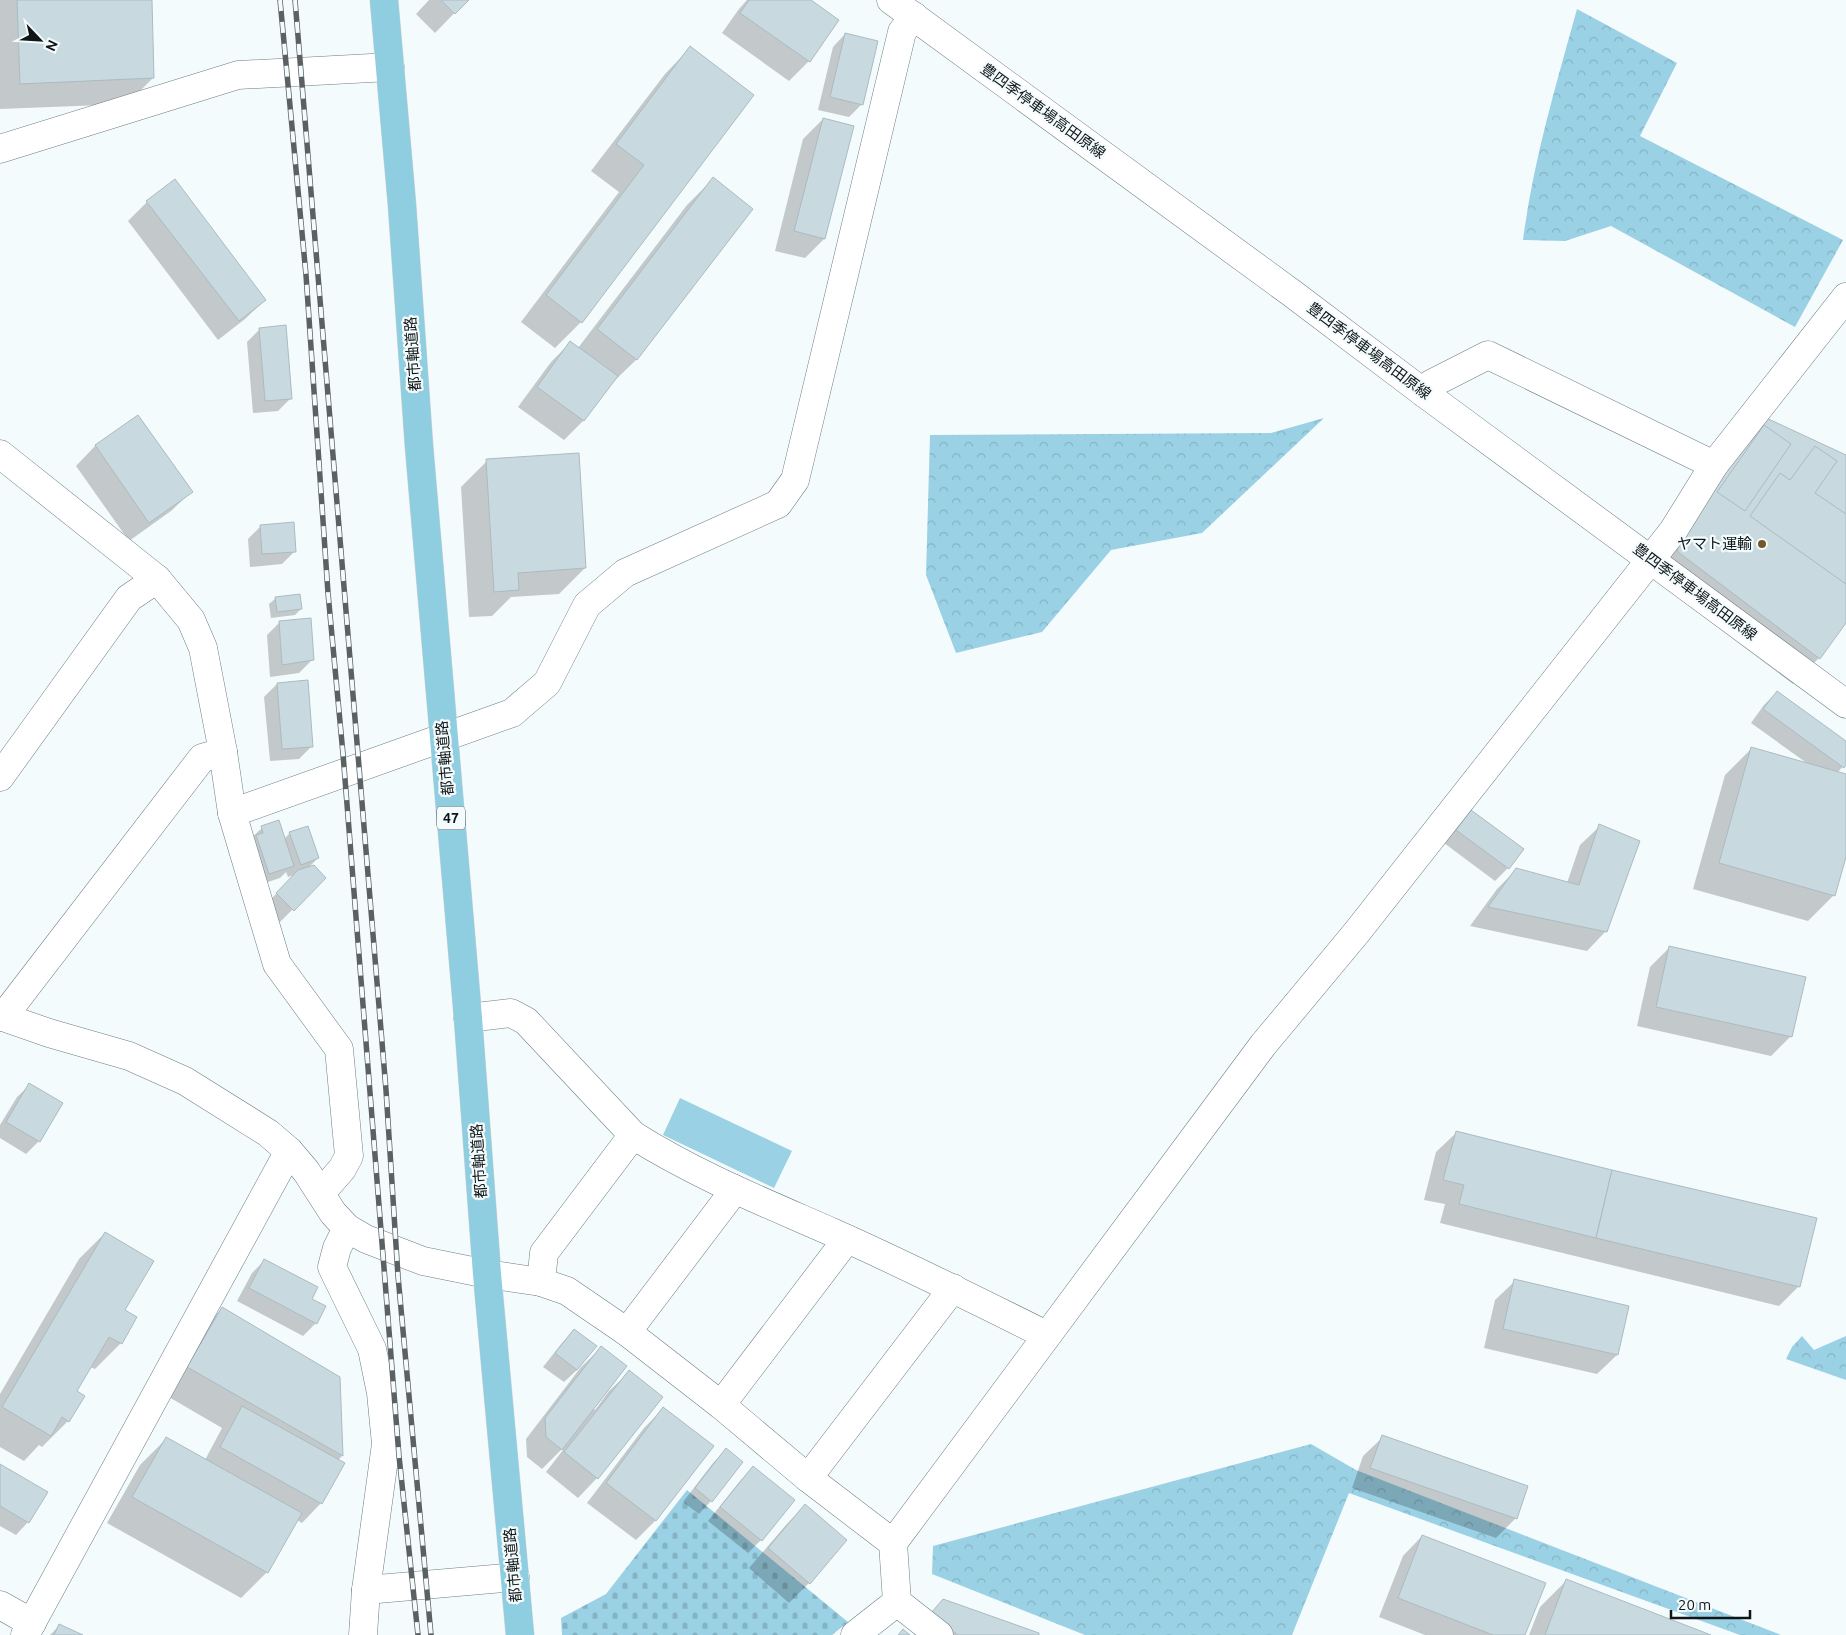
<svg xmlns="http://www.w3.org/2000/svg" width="1846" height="1635" font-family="Ubuntu,'Noto Sans JP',sans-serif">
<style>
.forest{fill:url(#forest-crowns)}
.cemetery{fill:url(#cemetery-stones)}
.park{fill:#9bd1e5}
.shadow{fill:#0003}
.building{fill:#c8d9df;stroke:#abbbc1}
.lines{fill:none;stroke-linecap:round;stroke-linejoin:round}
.street-casing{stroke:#6e7d83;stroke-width:29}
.secondary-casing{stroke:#6e7d83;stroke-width:29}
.primary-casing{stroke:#d4d5d5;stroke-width:29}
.street{stroke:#fff;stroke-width:28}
.secondary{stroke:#fff;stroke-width:28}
.primary{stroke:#8fcde0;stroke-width:28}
.rail-casing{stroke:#5b6163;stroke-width:5.5}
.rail{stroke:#f4fbfd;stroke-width:4;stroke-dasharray:11;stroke-linecap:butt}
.poi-dot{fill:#76572c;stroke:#f4fbfd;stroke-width:2}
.labels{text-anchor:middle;stroke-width:4.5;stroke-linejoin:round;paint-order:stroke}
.shield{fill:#f4fbfd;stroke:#545b5d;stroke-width:1}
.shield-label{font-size:14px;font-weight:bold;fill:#101618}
.street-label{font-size:15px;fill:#101618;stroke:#f4fbfd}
.poi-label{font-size:15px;fill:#101618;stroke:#f4fbfd;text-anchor:end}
</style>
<defs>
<pattern id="forest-crowns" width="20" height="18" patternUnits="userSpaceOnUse" patternTransform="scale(1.25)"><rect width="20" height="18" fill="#9bd1e5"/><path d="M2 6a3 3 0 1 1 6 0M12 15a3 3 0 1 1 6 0" fill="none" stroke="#84b3c4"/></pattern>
<pattern id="cemetery-stones" width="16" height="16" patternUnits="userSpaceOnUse" patternTransform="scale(1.25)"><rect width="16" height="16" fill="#9bd1e5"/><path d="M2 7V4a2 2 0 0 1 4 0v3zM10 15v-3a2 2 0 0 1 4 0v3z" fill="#84b3c4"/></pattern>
</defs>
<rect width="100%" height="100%" fill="#f4fbfd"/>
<!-- forest -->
<g class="forest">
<path d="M1577,9L1677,63L1640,136L1843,240L1795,327L1611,226L1565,241L1523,240C1533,161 1556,85 1577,9Z"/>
<polygon points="1324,418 1202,533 1111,550 1042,632 956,653 926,575 930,435 1271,433"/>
<polygon points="1802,1336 1814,1350 1846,1336 1846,1380 1786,1359 1792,1347"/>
<polygon points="1311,1444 1356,1470 1781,1635 1740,1635 1349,1493 1292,1635 1085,1635 932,1574 933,1546"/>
</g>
<!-- cemetery -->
<polygon class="cemetery" points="687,1490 848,1622 832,1635 562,1635 561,1618 606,1594"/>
<!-- park -->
<polygon class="park" points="680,1098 792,1151 774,1188 663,1135"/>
<!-- shadow -->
<g class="shadow">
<polygon points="0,0 150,0 153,78 127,104 0,109"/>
<polygon points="429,0 467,0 435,33 416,14"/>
<polygon points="747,0 809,0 838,21 809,61 789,81 722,33 739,9"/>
<polygon points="845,34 862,104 849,117 818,110 833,47"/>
<polygon points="690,48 753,95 581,322 555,348 521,322 619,192 591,171 665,74"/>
<polygon points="823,119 824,239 805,258 775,251 803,139"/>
<polygon points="713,179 752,209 636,360 610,385 583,421 564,440 518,407 551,362 570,343 578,348 687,205"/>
<polygon points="147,202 265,300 245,319 218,340 128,221"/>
<polygon points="260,329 291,398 278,411 253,413 247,342"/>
<polygon points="137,416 191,492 171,511 129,541 76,466 95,446"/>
<polygon points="1762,417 1846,456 1846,621 1819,658 1793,684 1652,578"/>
<polygon points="487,461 585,568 559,594 511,597 492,616 469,617 461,487"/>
<polygon points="261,526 295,551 282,564 250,567 248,539"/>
<polygon points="276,598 301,609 295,615 271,618 269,604"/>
<polygon points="280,622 312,660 299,673 270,677 267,635"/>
<polygon points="277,684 312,746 299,759 270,761 264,697"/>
<polygon points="1777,692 1846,742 1846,763 1837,773 1846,775 1846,852 1834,895 1808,921 1693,889 1725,775 1751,749 1808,764 1751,723 1764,705"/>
<polygon points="1471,811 1522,850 1508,868 1495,881 1444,843 1458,824"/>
<polygon points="1600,826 1606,931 1587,951 1470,926 1497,889 1517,869 1567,883 1580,845"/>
<polygon points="262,828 284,839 290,833 318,858 308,868 324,878 280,922 264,906 296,874 288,877 286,872 280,878 256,886 249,840"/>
<polygon points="1670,947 1791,1036 1771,1056 1637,1026 1650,967"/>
<polygon points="30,1085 39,1141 26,1154 0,1138 0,1125 17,1097"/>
<polygon points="1456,1133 1799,1286 1779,1306 1440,1223 1445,1204 1424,1200 1436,1152"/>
<polygon points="105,1233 123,1310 136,1318 121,1343 95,1369 90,1367 76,1391 68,1421 42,1447 39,1445 24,1461 0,1447 0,1394 79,1259"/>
<polygon points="265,1260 311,1299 316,1323 303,1336 237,1301 252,1273"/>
<polygon points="1515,1281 1628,1307 1617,1355 1597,1374 1484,1348 1495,1300"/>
<polygon points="222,1309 339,1378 342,1456 338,1460 321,1503 302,1523 297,1520 267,1572 241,1598 107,1523 140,1465 166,1439 205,1460 222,1428 162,1393 196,1335"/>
<polygon points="575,1330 577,1370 564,1382 543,1367 562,1343"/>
<polygon points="601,1348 593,1408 595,1410 609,1391 629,1372 597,1478 578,1498 546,1472 563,1450 562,1449 542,1469 527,1457 526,1439 581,1367"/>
<polygon points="663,1409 712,1446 655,1521 636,1540 587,1503 644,1428"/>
<polygon points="1383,1437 1516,1518 1496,1538 1352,1488 1363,1456"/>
<polygon points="726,1450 711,1501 699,1514 683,1502 713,1463"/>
<polygon points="0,1465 28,1522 16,1535 0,1526"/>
<polygon points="753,1468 793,1500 761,1540 748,1553 708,1521 740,1481"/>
<polygon points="805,1505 846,1540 809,1583 789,1603 749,1568 786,1525"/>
<polygon points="1422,1536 1524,1635 1425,1635 1379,1617 1403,1556"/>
<polygon points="1566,1581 1707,1635 1529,1635 1540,1607"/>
<polygon points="943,1601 1037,1635 915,1635 913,1633"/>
<polygon points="60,1625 80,1635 50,1635"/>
</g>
<!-- building -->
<g class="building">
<polygon points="17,0 152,0 154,78 20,84"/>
<polygon points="441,0 469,0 455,14"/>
<polygon points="749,0 811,0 839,20 810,62 740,13"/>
<polygon points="845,33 878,41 863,105 830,97"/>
<polygon points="690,46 754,95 582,323 546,295 644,165 616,144"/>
<polygon points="823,118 854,126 825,239 794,231"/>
<polygon points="713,177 753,209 637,360 597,329"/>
<polygon points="175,179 266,300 239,321 146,201"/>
<polygon points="286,325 292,399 265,401 259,328"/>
<polygon points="570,341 618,376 584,421 537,387"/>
<polygon points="138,415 193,492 149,523 95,445"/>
<polygon points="1762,416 1846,455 1846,623 1820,659 1678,552 1677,537"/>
<polygon points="1764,425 1791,444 1745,511 1717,492"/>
<polygon points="1815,446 1837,461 1815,493 1846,514 1846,584 1750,516 1780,473 1790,480"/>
<polygon points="579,453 586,568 518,573 519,590 494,592 486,459"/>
<polygon points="294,522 296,552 262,554 260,525"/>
<polygon points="300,594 302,609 277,612 275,597"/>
<polygon points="311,618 314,660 282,665 279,621"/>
<polygon points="308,680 313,747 282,749 277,683"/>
<polygon points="1777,691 1846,741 1846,765 1844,768 1763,709"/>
<polygon points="1751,747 1846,774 1846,857 1835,896 1719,863"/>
<polygon points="1471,810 1524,849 1509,869 1456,830"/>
<polygon points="279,820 294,866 269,874 256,835 263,833 261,826"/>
<polygon points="1599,824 1640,841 1607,932 1488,907 1516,868 1579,885"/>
<polygon points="308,826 319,858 301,865 289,832"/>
<polygon points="314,865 326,878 294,911 276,893 298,870"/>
<polygon points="1669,946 1806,977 1792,1037 1656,1007"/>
<polygon points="29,1083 63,1103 40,1142 6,1122"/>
<polygon points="1456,1131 1612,1170 1596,1238 1459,1204 1464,1185 1443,1180"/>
<polygon points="1612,1170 1817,1218 1800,1287 1596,1238"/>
<polygon points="105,1232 154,1261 125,1310 137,1317 122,1344 109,1337 77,1391 85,1396 69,1422 62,1417 51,1436 2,1407"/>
<polygon points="264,1259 318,1287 312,1299 326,1306 317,1324 249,1288"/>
<polygon points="1514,1279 1629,1306 1618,1355 1503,1329"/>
<polygon points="222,1307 340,1377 343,1456 187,1367"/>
<polygon points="574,1329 597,1346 577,1370 555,1353"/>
<polygon points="601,1346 627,1366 562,1450 546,1437 545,1418"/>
<polygon points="629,1370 663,1397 598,1479 564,1452"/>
<polygon points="242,1406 345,1463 322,1504 220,1447"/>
<polygon points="663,1407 714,1446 656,1521 606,1483"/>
<polygon points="1382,1435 1528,1486 1517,1519 1370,1468"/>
<polygon points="166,1437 302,1513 268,1573 132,1497"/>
<polygon points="726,1448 743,1462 712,1502 695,1488"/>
<polygon points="0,1464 48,1492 29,1523 0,1506"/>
<polygon points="753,1466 795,1500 762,1541 720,1507"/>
<polygon points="805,1504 847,1540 810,1584 768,1548"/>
<polygon points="1422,1535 1546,1583 1525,1635 1493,1635 1398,1598"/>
<polygon points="1566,1579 1711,1635 1545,1635"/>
<polygon points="943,1599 1039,1633 1039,1635 958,1635 931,1613"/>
<polygon points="59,1624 83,1635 54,1635"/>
<polygon points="903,1629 910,1635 898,1635"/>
</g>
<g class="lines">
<!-- street casing -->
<g class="street-casing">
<g id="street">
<polyline points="0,149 238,75 390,67"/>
<polyline points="1424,393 1431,384 1488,355 1714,465"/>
<polyline points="0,454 157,579 191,620 203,648 223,752 232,813 277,964 339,1049 349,1156 342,1169 321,1193"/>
<polyline points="0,777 129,598 157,579"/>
<polyline points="232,813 512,713 547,683 587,605 625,573 778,504 795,480 902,32 914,16"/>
<polyline points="0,1016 49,1033 129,1056 185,1081 268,1133 289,1151 306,1171 333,1213 347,1228 366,1239 423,1261 487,1274 541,1282 567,1291 627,1332 721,1405 808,1478 893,1543 897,1602 939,1635"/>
<polyline points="3,1017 202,758 223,752"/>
<path d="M468,1018L511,1013L526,1021L633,1135C696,1175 766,1203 834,1233C906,1265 976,1300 1046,1335"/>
<polyline points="347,1228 337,1248 332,1267 372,1349 381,1393 386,1444 366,1590 363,1635"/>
<polyline points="541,1282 544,1253 633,1135"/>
<polyline points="627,1332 727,1200 732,1188"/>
<polyline points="721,1405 847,1239"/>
<polyline points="808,1478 953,1288"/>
<polyline points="893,1543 1263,1045 1357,932 1651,559 1673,531 1714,465 1846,297"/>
<polyline points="366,1590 515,1577"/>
<polyline points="0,1605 32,1623"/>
<polyline points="25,1635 289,1151"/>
</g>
</g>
<!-- secondary casing -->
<g class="secondary-casing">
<g id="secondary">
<polyline points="891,0 1293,294 1424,393 1846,704"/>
<polyline points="855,1635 897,1602"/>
</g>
</g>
<!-- primary casing -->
<g class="primary-casing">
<polyline id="primary" points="384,0 402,205 419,446 468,1018 487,1274 520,1635"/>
</g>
<!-- street -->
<use href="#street" class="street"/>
<!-- secondary -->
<use href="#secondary" class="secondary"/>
<!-- primary -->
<use href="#primary" class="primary"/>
<!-- rail casing -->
<g class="rail-casing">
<g id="rail">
<polyline points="280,0 306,275 328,593 343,754 399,1456 418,1635"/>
<polyline points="295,0 386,1090 398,1276 431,1635"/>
</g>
</g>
<!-- rail -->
<use href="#rail" class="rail"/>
</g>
<!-- markers -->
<circle class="poi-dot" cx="1762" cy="544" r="5"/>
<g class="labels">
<!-- shield labels -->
<rect class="shield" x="437" y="806.5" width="28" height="23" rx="4"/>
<g class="shield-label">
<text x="451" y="823">47</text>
</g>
<!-- street labels -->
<g class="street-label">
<text transform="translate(1043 111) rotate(36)" y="5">豊四季停車場高田原線</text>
<text transform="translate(1369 351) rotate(37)" y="5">豊四季停車場高田原線</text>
<text transform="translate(413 354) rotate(-94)" y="5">都市軸道路</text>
<text transform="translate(1695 592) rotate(37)" y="5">豊四季停車場高田原線</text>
<text transform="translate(445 758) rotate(-95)" y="5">都市軸道路</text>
<text transform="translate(479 1161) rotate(-94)" y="5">都市軸道路</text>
<text transform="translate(513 1565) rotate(-95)" y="5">都市軸道路</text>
</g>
<!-- poi labels -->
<g class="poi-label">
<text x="1752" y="549">ヤマト運輸</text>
</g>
</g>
<!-- north arrow -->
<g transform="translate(40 40) rotate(115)" stroke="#f4fbfd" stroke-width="4" paint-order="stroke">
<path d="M0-4L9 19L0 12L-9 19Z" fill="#101618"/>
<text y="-8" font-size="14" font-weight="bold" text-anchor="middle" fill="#101618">N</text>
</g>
<!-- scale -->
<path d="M1671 1610v8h79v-8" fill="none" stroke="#101618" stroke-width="2.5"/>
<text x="1678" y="1610" font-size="15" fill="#101618" stroke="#f4fbfd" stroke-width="4" paint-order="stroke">20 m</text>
</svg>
